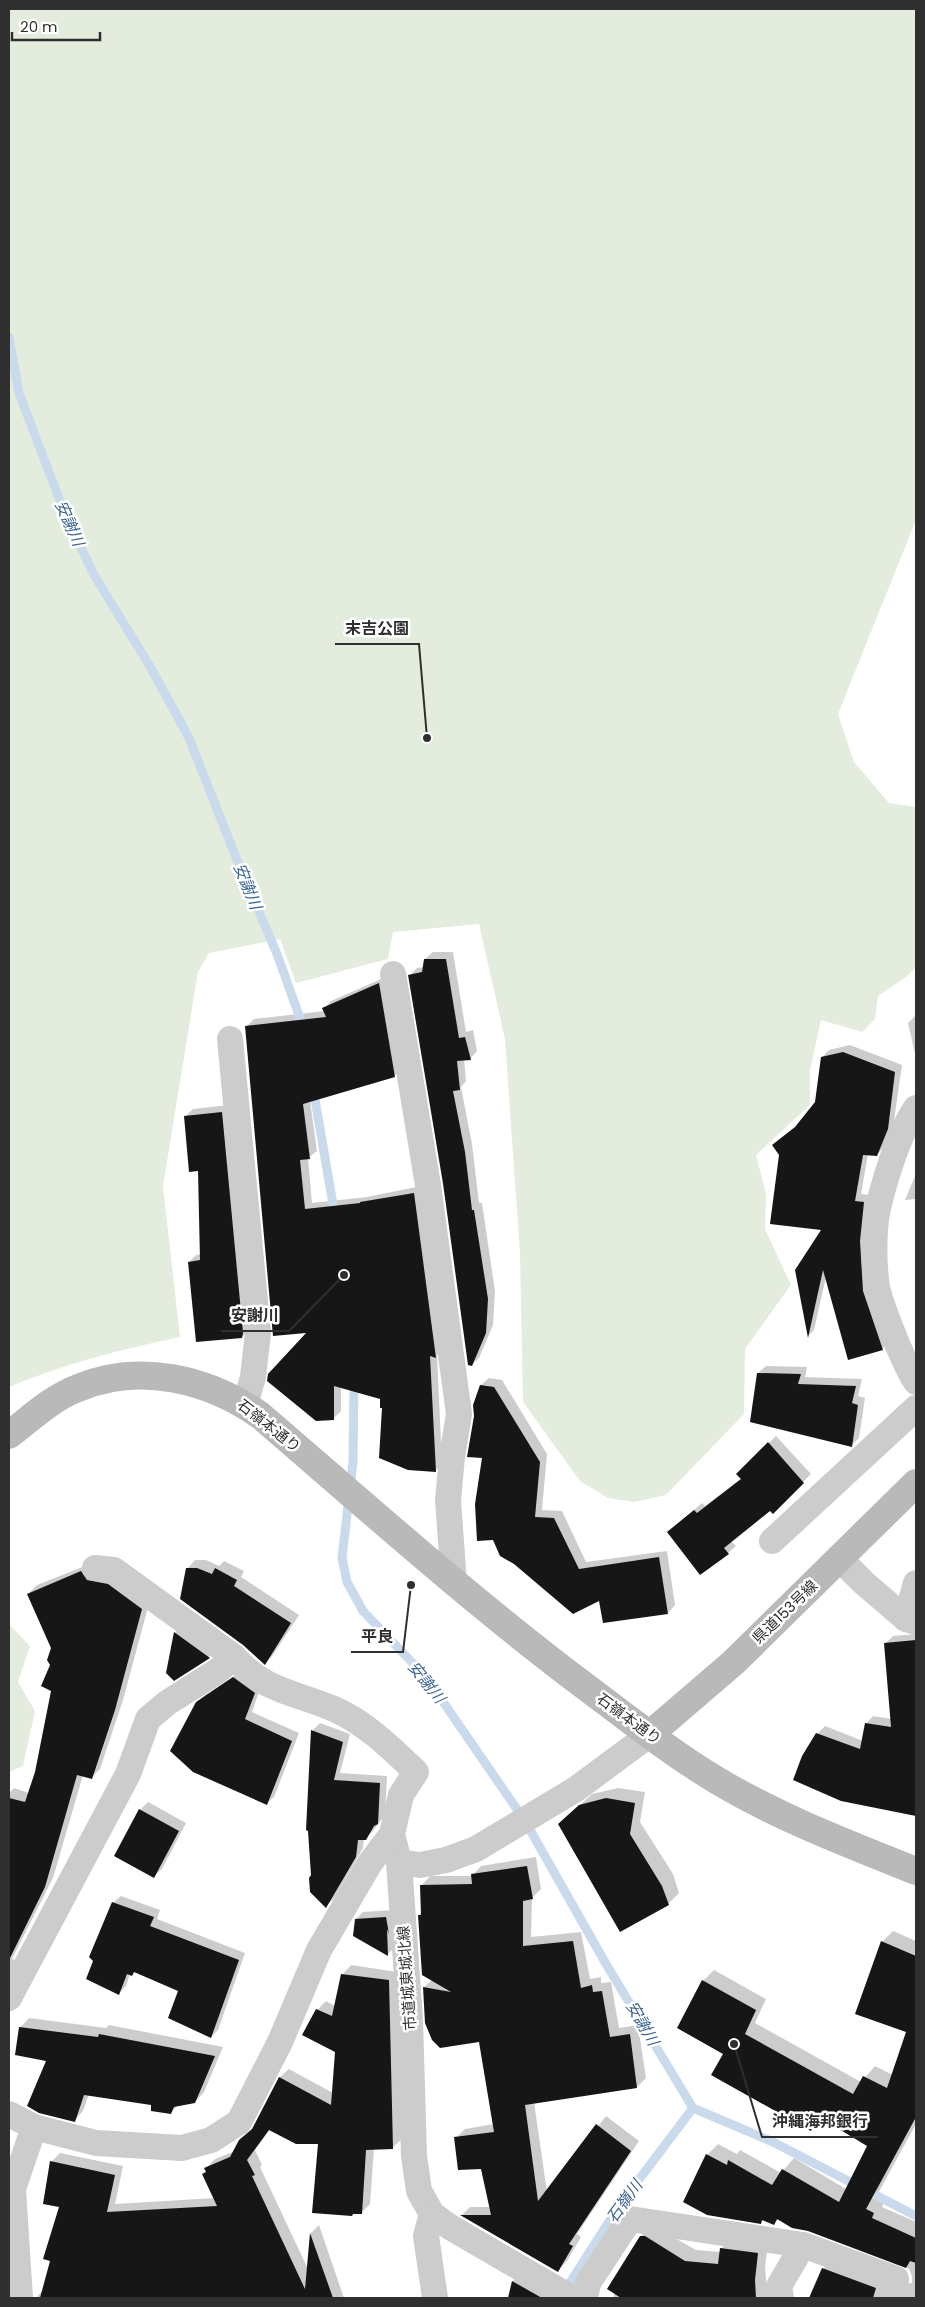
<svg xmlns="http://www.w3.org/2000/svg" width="925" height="2307" font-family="Poppins,'Noto Sans JP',sans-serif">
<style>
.green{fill:#e3ecdd}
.shadow{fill:#0003}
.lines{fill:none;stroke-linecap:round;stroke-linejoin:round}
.stream{stroke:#c9daec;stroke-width:9}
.building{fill:#161616}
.street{stroke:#ccc;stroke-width:26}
.secondary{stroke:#b9b9b9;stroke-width:28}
.labels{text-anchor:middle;stroke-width:5;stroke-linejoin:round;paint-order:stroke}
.street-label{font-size:15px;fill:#2f2f2f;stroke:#fff}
.water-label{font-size:16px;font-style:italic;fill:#3d6591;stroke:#fff}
.leader{fill:none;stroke:#2f2f2f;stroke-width:2}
.callout-dot{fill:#2f2f2f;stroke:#fff;stroke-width:2}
.callout-label{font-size:16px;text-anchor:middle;font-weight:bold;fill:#2f2f2f;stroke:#fff;stroke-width:5;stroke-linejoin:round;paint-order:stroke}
</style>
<rect width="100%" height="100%" fill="#fff"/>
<!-- green -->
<g class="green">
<path d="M9,9H916V520L838,714L854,762L889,803L916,807V967L906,977L878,996L875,1019L862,1032L821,1020L810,1070V1105L756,1155L766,1193L765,1229L791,1285L745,1349L744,1414L666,1495L634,1502L608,1498L580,1481L523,1402L520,1253L505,1039L479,924L393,932L388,959L296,983L280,939L209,953L198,972L163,1186L180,1337C121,1349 64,1364 9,1387Z"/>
<polygon points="9,1624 30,1646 18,1682 35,1711 23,1766 9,1772"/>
</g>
<!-- shadow -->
<g class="shadow">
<polygon points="433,952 453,952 466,1032 473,1030 477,1051 470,1059 464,1059 466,1081 461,1087 472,1144 479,1203 482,1203 495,1291 493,1325 479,1358 471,1365 410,975 417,968 424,967 425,959"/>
<polygon points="386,977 402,1069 394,1076 310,1101 317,1151 308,1158 312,1203 367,1197 421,1186 443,1349 437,1355 442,1464 435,1471 383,1407 381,1398 341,1386 341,1411 333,1419 309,1331 246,1027 254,1019 325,1011 324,1009 331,1001"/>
<polygon points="916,1015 916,1058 908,1023"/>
<polygon points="850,1045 902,1065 894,1121 884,1147 877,1155 868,1154 861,1194 871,1195 890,1342 883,1348 849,1358 826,1277 814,1330 808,1336 823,1229 800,1123 817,1102 822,1057 829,1050"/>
<polygon points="229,1105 249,1330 242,1337 189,1262 196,1255 201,1254 200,1170 185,1117 193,1109"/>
<polygon points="916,1174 916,1199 905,1200"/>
<polygon points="766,1366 807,1367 805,1377 862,1379 858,1396 865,1398 859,1438 852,1445 758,1373"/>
<polygon points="489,1378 502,1380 547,1454 542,1510 562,1511 586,1562 667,1551 675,1605 668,1613 600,1599 483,1457 481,1385"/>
<polygon points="776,1436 811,1474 773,1512 770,1510 731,1541 736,1546 728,1553 669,1532 702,1503 705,1506 742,1478 737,1474"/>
<polygon points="195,1560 206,1560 219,1566 224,1561 244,1571 241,1577 299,1615 273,1655 265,1663 187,1569"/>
<polygon points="90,1564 150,1600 123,1700 100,1769 92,1777 83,1775 53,1878 12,1959 15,1960 9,1972 9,1871 13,1863 9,1862 9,1793 14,1788 29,1793 36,1773 52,1690 53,1648 28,1594 37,1585"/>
<polygon points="182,1625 216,1650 209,1657 174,1679 167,1673 175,1633"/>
<polygon points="916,1634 916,1804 897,1806 817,1734 825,1726 863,1741 866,1724 873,1716 892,1719 885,1644 893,1636"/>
<polygon points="242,1671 261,1686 252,1712 299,1733 274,1797 266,1804 197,1703 205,1695"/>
<polygon points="320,1723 350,1734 340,1773 387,1776 385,1815 373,1831 364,1839 363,1848 334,1899 326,1906 313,1876 309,1829 307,1829 313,1730"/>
<polygon points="618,1788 645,1792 640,1822 673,1874 679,1893 668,1904 571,1813 592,1794"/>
<polygon points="148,1802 186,1823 162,1869 154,1876 140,1810"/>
<polygon points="536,1857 541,1889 532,1898 531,1937 581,1932 590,1979 601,1977 601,1983 611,1982 619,2028 638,2025 646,2078 637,2087 534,2102 547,2192 606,2116 639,2141 577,2234 581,2237 567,2261 558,2270 462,2215 470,2207 490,2207 482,2167 456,2138 465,2129 494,2124 480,2041 424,1987 432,1980 419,1915 422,1912 421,1886 430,1876 472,1876 481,1866"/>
<polygon points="121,1896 160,1910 157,1919 245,1953 218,2030 211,2037 180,1990 135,1972 130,1974 126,1986 119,1993 113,1903"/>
<polygon points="394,1910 395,1947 388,1954 356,1919 363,1912"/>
<polygon points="893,1931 916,1941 916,2124 876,2197 884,2202 882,2207 916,2222 916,2298 810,2298 823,2269 834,2258 903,2283 912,2283 912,2277 909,2269 902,2264 779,2219 774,2224 763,2220 761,2222 707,2155 718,2144 737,2154 740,2150 781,2173 794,2158 846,2189 869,2146 822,2118 811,2130 725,2053 703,1981 714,1970 766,1999 755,2023 861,2082 875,2066 893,2075 908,2031 882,1942"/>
<polygon points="351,1965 397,1972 402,2139 393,2147 374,2148 370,2204 361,2213 319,2143 270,2129 255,2150 262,2165 260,2167 308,2269 311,2233 319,2225 344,2298 36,2298 43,2290 51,2260 60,2206 51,2162 60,2153 123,2166 115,2204 215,2198 203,2174 207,2171 206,2168 215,2159 235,2151 255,2127 280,2077 289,2069 333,2093 336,2052 317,2010 326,2001 335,2006 343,1974"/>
<polygon points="29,2018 106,2028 109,2025 223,2047 204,2092 195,2102 178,2105 170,2113 153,2104 89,2094 83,2111 74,2121 47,2061 20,2028"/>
<polygon points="652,2225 696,2250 721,2252 722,2248 733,2237 768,2243 765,2268 768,2298 771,2298 716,2298 716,2291 674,2294 674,2298 614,2298 614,2292 641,2236"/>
<polygon points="521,2274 547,2298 509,2298 513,2281"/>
</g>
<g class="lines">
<!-- stream -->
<g class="stream">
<polyline points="9,337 19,393 65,514 94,575 151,668 189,738 239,865 277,954 300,1018 303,1031"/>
<polyline points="313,1088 335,1216"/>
<polyline points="354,1380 353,1462 342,1558 347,1582 363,1611 426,1677 525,1821 606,1964 693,2108 773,2142 916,2216"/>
<polyline points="564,2292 619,2206 693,2108"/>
</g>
</g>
<!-- building -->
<g class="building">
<polygon points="424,959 446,959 459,1038 465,1037 471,1060 457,1061 460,1090 453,1091 465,1152 472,1210 474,1210 488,1299 486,1333 472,1366 468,1365 443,1183 408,975 422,972"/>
<polygon points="379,983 395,1077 303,1104 310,1159 300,1160 305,1209 360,1203 360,1202 414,1193 436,1358 430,1356 436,1472 408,1470 379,1458 382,1408 380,1408 380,1399 334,1386 334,1420 316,1421 267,1381 268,1374 306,1333 273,1336 245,1026 326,1017 322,1008"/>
<polygon points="843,1052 895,1072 888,1129 877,1156 863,1155 855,1201 864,1202 860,1241 863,1291 883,1350 848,1360 823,1270 808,1338 795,1270 821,1230 770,1224 779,1155 772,1145 795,1127 815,1102 821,1057"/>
<polygon points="222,1112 243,1333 242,1338 196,1342 188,1262 200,1260 198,1171 189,1172 184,1116"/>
<polygon points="757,1373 801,1374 798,1384 856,1386 852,1403 858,1405 852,1447 750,1422"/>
<polygon points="480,1385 494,1387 540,1462 535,1517 554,1518 579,1569 659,1557 668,1614 603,1623 599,1601 573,1614 514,1564 500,1556 493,1540 477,1541 475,1504 482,1458 467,1457 474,1416 473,1405"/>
<polygon points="768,1442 804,1483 773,1514 770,1511 724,1548 729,1554 700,1575 667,1532 694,1510 697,1513 741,1479 736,1474"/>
<polygon points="186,1568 197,1568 212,1574 215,1568 237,1580 234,1586 291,1623 265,1665 243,1645 180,1599"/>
<polygon points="81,1571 87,1580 108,1584 142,1609 115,1710 92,1779 77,1775 45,1887 9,1960 9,1798 25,1802 35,1772 51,1691 41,1686 50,1665 47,1660 51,1648 27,1594"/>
<polygon points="174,1632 210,1658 174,1681 166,1673"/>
<polygon points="916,1640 916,1816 841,1801 793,1780 802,1756 816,1733 860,1749 865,1723 891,1727 884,1643"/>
<polygon points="233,1677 255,1693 245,1719 292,1741 267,1805 193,1772 170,1751 196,1702"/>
<polygon points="311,1730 343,1742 334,1780 380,1783 378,1824 374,1826 366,1840 358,1840 356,1857 326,1908 310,1892 309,1878 311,1875 308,1831 306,1830"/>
<polygon points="606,1798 635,1803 630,1834 662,1886 669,1905 620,1932 558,1824 579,1805"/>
<polygon points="139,1809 179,1831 154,1878 114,1856"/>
<polygon points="527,1866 533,1899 523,1901 523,1946 573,1941 581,1988 592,1985 593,1992 602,1991 610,2037 630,2034 637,2088 525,2105 538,2201 596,2124 631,2151 569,2244 573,2246 558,2272 460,2215 491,2215 481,2169 458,2170 454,2137 494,2132 479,2042 440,2048 432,2040 425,2023 423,1987 451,1992 422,1975 418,1915 421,1915 420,1885 472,1884 471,1874"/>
<polygon points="112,1902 154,1917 150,1926 239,1960 211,2038 168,2018 178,1991 134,1972 132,1976 127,1974 119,1995 86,1979 93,1961 89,1957"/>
<polygon points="386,1917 389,1934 387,1929 388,1956 353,1936 355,1919"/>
<polygon points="881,1941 916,1956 916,2117 866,2209 874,2213 872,2218 916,2238 916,2263 910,2261 906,2268 808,2231 792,2228 777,2219 774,2225 762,2220 761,2224 707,2215 683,2202 706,2154 727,2165 728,2160 772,2185 782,2169 839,2202 867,2146 819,2117 811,2131 711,2075 723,2054 677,2028 702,1980 756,2010 745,2034 853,2094 863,2076 887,2088 906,2032 855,2014"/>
<polygon points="341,1974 389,1980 393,2149 366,2150 362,2214 353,2214 352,2216 312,2213 318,2144 296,2144 269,2130 247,2160 255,2175 252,2176 305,2289 310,2233 333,2298 40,2298 50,2261 43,2259 59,2207 43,2204 50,2161 115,2175 107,2212 217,2206 202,2174 206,2172 204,2168 230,2157 239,2140 252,2129 279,2077 331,2105 335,2052 302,2035 316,2009 332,2016"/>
<polygon points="19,2027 98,2037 99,2034 215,2056 195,2103 174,2107 171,2114 151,2111 151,2105 84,2095 75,2122 39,2113 27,2106 46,2061 15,2055"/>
<polygon points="640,2236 645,2236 685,2261 718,2264 720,2248 758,2253 755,2280 756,2298 621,2298 607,2289"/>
<polygon points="822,2268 876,2288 873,2298 809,2298"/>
<polygon points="512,2281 542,2298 508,2298"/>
</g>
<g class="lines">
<!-- street -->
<g class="street">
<polyline points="393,974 428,1185 459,1414 452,1457 448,1500 454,1583"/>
<polyline points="230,1039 258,1333 253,1377 245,1405"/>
<path d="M916,1108C899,1132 881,1189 876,1219C874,1237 874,1261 876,1280C877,1298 905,1366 916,1382"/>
<polyline points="772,1541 916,1408"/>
<polyline points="840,1559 864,1583 906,1619"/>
<polyline points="95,1568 114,1570 234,1657"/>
<polyline points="916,1583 906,1619 916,1622"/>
<polyline points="399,1862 420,1865 446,1860 476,1849 576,1789 649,1735"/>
<path d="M9,1998L128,1774L148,1719L167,1703L219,1670L234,1657C267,1693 292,1691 334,1709C366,1723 391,1748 416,1772L401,1795L392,1834L399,1862L410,2020L414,2156L419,2191L432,2214L450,2227L572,2298"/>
<polyline points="9,2114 34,2127 96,2143 182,2148 211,2140 239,2122 280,2042 319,1950 370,1863 392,1834"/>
<polyline points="432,2214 426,2236 435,2298"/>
<polyline points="20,2298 13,2189 34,2127"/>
<polyline points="585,2298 588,2283 630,2219 803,2245 896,2279"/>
<polyline points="781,2298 779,2286 803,2245"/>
</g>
<!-- secondary -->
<g class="secondary">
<path d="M9,1435C31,1418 52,1398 78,1388C139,1362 209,1379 261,1416C369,1509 475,1604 590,1690C631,1721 673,1754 718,1781C780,1818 849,1844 916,1871"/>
<polyline points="649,1735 734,1662 916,1483"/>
</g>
</g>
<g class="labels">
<!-- street labels -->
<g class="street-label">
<text transform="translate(269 1426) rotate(38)" y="5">石嶺本通り</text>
<text transform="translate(785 1612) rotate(-44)" y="5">県道153号線</text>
<text transform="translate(629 1719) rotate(36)" y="5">石嶺本通り</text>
<text transform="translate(407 1978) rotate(-94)" y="5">市道城東城北線</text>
</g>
<!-- water labels -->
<g class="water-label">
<text transform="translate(70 523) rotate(66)" y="6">安謝川</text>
<text transform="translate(248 886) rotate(68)" y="6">安謝川</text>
<text transform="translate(427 1682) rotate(51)" y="6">安謝川</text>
<text transform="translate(643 2023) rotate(60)" y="6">安謝川</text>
<text transform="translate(624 2201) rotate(-54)" y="6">石嶺川</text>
</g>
</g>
<!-- callouts -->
<path class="leader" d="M427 738L419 644H335M344 1275L289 1331H221M411 1585L403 1652H351M734 2044L762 2137H878"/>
<g class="callout-dot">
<circle cx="427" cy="738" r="5"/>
<circle cx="344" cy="1275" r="5"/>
<circle cx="411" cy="1585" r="5"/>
<circle cx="734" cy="2044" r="5"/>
</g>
<g class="callout-label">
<text x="377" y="634">末吉公園</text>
<text x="255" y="1321">安謝川</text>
<text x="377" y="1642">平良</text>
<text x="820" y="2127">沖縄海邦銀行</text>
</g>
<!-- border -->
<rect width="925" height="2307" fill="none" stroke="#2f2f2f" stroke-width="20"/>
<!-- scale -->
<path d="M12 32v8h88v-8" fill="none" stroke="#2f2f2f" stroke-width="2.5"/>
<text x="20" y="32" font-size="15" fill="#2f2f2f" stroke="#ffffff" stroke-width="4" paint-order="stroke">20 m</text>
</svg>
